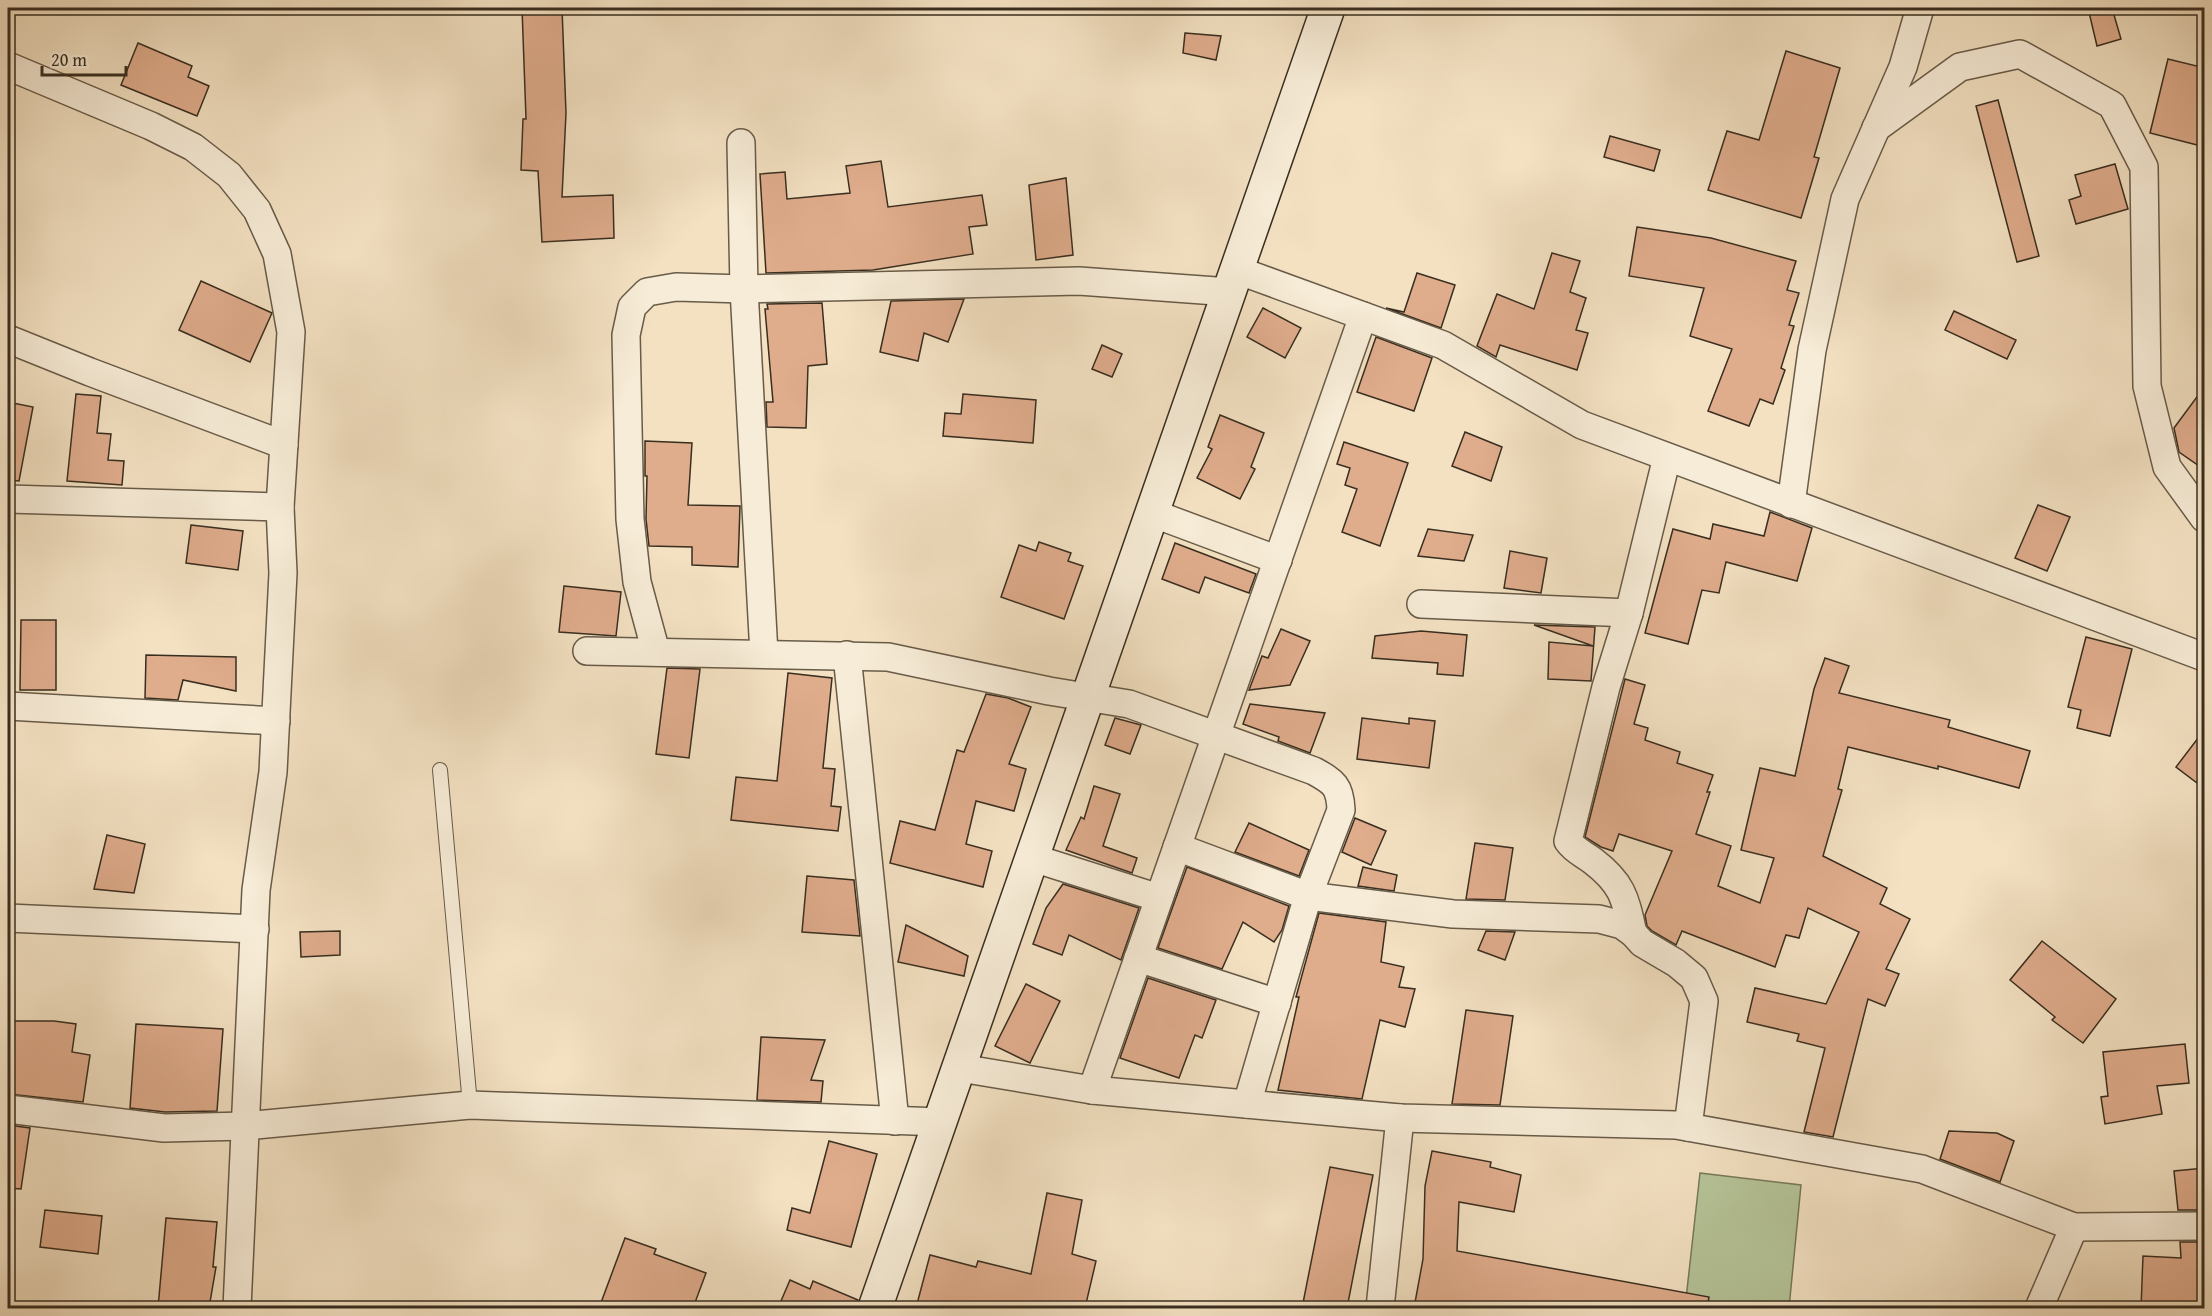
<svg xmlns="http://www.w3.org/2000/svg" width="2212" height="1316" font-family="'Gentium Book Plus',serif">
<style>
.green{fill:#b5c498;stroke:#77795c;stroke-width:1.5}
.building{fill:#dfac8c;stroke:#392e20;stroke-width:1.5}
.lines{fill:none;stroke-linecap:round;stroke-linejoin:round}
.lane-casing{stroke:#685b48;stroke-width:16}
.street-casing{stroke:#685b48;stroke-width:30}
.secondary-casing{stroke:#392e20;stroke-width:36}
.lane{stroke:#f7ecd7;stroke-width:14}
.street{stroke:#f7ecd7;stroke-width:27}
.secondary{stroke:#f7ecd7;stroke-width:33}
</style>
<rect width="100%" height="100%" fill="#f3e1c2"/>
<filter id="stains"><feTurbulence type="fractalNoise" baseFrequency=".00333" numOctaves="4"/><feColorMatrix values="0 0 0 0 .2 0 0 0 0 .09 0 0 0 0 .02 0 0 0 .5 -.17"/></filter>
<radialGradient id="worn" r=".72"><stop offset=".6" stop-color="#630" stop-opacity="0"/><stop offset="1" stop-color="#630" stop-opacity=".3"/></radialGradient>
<!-- green -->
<polygon class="green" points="1700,1173 1801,1185 1789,1308 1685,1308"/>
<!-- building -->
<g class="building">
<polygon points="522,8 562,8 566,113 562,197 613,195 614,238 542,242 538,171 521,170 523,119 526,119"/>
<polygon points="2088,8 2112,8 2121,39 2097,46"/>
<polygon points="1185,33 1221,36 1216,60 1183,53"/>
<polygon points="138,43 192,66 188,77 209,86 197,116 121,85"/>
<polygon points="1786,51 1840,68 1814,157 1819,158 1801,218 1708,190 1727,131 1759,140"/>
<polygon points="2168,59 2205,68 2205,147 2150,133"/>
<polygon points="1998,100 2039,256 2017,262 1976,106"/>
<polygon points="1610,136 1660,150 1654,171 1604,157"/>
<polygon points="881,161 888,207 982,195 987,225 969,227 973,254 873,270 766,273 760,174 785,172 787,199 850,193 846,166"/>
<polygon points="2115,164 2128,209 2076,224 2069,200 2081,196 2075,175"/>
<polygon points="1066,178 1073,255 1036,260 1029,185"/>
<polygon points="1637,227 1711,238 1796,261 1787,290 1799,293 1789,325 1794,326 1781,368 1785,370 1773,404 1760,399 1749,426 1708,411 1732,349 1690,336 1704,288 1629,276"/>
<polygon points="1552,253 1580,261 1570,292 1586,298 1576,330 1588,333 1577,370 1500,345 1496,357 1477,346 1497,294 1534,309"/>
<polygon points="1417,273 1455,285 1441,328 1386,308 1404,312"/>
<polygon points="201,281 272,313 250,362 179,330"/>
<polygon points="964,299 948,342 924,333 918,361 880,352 891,301"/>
<polygon points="822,303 827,364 808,366 806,428 767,427 766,402 773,402 765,309 768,309 767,304"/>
<polygon points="1263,308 1301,328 1285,358 1247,337"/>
<polygon points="1954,311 2016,340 2007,359 1945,330"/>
<polygon points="1376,337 1432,358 1414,411 1357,392"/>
<polygon points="1102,345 1122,354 1112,377 1092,369"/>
<polygon points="2205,386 2205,470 2179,452 2174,428"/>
<polygon points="76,394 101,396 97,433 111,434 108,460 124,461 122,485 67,481"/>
<polygon points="963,394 1036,400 1033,443 943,436 945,413 961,414"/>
<polygon points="8,402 33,407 19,481 8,480"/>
<polygon points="1220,415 1264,433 1251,467 1255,469 1240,499 1197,478 1212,449 1208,447"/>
<polygon points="1465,432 1502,447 1491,481 1452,466"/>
<polygon points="645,441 692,443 688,505 740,506 738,567 692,565 692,547 649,546 646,519 647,476 645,476"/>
<polygon points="1344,442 1408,463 1380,546 1342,532 1357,489 1345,485 1350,468 1337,464"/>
<polygon points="2038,505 2070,517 2047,571 2015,558"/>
<polygon points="1770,512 1812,528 1797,581 1726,562 1719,593 1702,590 1688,644 1645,633 1673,529 1710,539 1713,524 1764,536"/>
<polygon points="191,525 243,531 238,570 186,563"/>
<polygon points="1428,529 1473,535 1464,561 1418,556"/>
<polygon points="1039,542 1071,553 1068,561 1083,566 1064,619 1001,597 1019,545 1036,551"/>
<polygon points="1175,543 1256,574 1249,593 1205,577 1199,593 1162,579"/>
<polygon points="1510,551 1547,558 1541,593 1504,588"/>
<polygon points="564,586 621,592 616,636 559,632"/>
<polygon points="21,620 56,620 56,690 20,690"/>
<polygon points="1534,625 1595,627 1591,681 1548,679 1549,642 1593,646"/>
<polygon points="1281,629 1310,641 1290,685 1249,690 1262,656 1268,658"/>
<polygon points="1421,631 1467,635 1463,676 1437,674 1438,663 1372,658 1375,636"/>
<polygon points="2086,637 2132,649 2110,736 2077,728 2081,710 2068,707"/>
<polygon points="146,655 236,657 236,691 183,680 178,700 145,698"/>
<polygon points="1825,658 1849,666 1839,693 1950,720 1948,727 2030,751 2019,788 1938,766 1938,769 1848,747 1838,789 1842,790 1823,856 1887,888 1880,904 1910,919 1886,969 1899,974 1885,1006 1868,999 1833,1137 1804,1132 1825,1048 1797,1041 1799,1034 1747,1022 1755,988 1826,1004 1859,932 1808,908 1799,938 1786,935 1775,967 1682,931 1676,945 1652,931 1647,926 1645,915 1672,851 1619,834 1613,851 1601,847 1585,837 1625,679 1645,685 1634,724 1648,728 1645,740 1680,752 1677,763 1713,775 1707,792 1710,792 1696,834 1731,846 1718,886 1760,903 1774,858 1741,850 1760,768 1795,776 1814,689"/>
<polygon points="667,668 700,669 689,758 656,754"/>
<polygon points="788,673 832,678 823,768 835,769 831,806 841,807 838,831 731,820 736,777 777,781"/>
<polygon points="986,694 1008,698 1031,707 1009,764 1026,769 1014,811 976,801 966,844 992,851 983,887 890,863 900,821 935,830 957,750 964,752"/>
<polygon points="1250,704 1325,713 1310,753 1278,741 1279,737 1243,724"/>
<polygon points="1115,718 1141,725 1130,754 1105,745"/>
<polygon points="1362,718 1409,724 1409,718 1435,721 1429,768 1357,759"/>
<polygon points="2205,729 2205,789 2176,767"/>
<polygon points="1094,786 1120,794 1103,846 1137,858 1132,873 1066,850 1081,817 1084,819"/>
<polygon points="1355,818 1386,831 1371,865 1342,852"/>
<polygon points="1249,823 1309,850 1299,876 1235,852"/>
<polygon points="107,835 145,844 134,893 94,889"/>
<polygon points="1475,843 1513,848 1505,900 1466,899"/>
<polygon points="1187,867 1289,906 1282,930 1274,942 1243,922 1222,969 1158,948"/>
<polygon points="1363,867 1397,875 1394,891 1358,886"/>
<polygon points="807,876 854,880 860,936 802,932"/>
<polygon points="1063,884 1139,908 1121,960 1069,935 1062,955 1033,944 1046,908"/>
<polygon points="1319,913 1386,922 1381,962 1404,967 1399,987 1415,989 1405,1027 1380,1020 1362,1099 1278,1090 1299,997 1296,997"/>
<polygon points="906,925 968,956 964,976 898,962"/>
<polygon points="340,931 340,955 301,957 300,932"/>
<polygon points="1486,931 1515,932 1505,960 1478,950"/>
<polygon points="2042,941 2116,999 2083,1043 2052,1020 2055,1017 2010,980"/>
<polygon points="1148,978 1216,1000 1202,1038 1195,1035 1179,1078 1120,1058"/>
<polygon points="1026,984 1060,1001 1030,1063 995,1046"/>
<polygon points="1466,1010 1513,1016 1500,1105 1452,1104"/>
<polygon points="8,1021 54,1021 76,1024 72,1052 90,1055 83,1102 8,1094"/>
<polygon points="136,1024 223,1029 217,1111 165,1112 130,1108"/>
<polygon points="761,1037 825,1040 811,1080 823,1081 821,1102 757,1100"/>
<polygon points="2185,1044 2189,1083 2157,1086 2162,1114 2105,1124 2101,1097 2108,1096 2103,1052"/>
<polygon points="8,1125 30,1128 21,1189 8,1188"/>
<polygon points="1949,1131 1997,1133 2014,1141 2000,1182 1940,1159"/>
<polygon points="829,1141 877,1154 851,1247 787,1230 792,1208 810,1213"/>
<polygon points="1432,1151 1491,1162 1490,1167 1521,1175 1514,1212 1459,1202 1457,1251 1709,1297 1707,1308 1414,1308 1423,1259 1425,1186"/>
<polygon points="1330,1167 1373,1175 1347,1308 1302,1308"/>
<polygon points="2205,1168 2205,1210 2178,1210 2174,1171"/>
<polygon points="1047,1193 1082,1200 1072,1254 1096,1261 1085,1308 934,1308 917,1304 930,1255 976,1267 978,1261 1031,1274"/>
<polygon points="45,1210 102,1216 98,1254 40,1247"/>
<polygon points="166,1218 217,1222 213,1267 216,1267 209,1308 158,1308"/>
<polygon points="625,1238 656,1249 654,1254 706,1273 693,1308 599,1308"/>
<polygon points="2180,1242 2205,1242 2204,1308 2141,1308 2143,1256 2181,1258"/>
<polygon points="790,1280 810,1289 813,1281 858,1300 857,1308 778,1308"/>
</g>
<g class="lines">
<!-- lane casing -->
<g class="lane-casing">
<polyline id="lane" points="440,770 470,1105"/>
</g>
<!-- street casing -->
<g class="street-casing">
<g id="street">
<polyline points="8,66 151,126 193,147 229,175 257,210 277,254 291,332 280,507 283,573 273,772 256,890 237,1308"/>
<polyline points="1876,128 1960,67 2020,54 2112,105 2144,167 2147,386 2167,467 2204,518"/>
<polyline points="741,143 744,289 764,654"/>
<polyline points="1237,270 1443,345 1582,425 2204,657"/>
<polyline points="8,339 90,372 284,445"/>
<polyline points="8,499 280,507"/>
<polyline points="1791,504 1812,350 1845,199 1903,67 1920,8"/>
<polyline points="1152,513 1278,560"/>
<polyline points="1421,604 1629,613"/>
<path d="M587,651L888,657L1049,691L1129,704L1314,771C1334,782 1340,786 1341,810L1308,896L1247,1104"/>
<polyline points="656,652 637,582 630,519 626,335 632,307 647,292 676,287 744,289 1079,281 1230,292"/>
<polyline points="847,655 895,1121"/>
<polyline points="8,706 276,721"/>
<polyline points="1177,847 1308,896 1453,914 1599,919 1622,925 1633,933 1642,943 1676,963 1694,978 1704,1001 1688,1127"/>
<polyline points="1033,858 1159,898"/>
<polyline points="8,918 255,929"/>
<path d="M1633,933C1625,898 1623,884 1593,861C1584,854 1575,851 1568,841L1606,687L1629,613L1667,457"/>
<polyline points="1138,958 1277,1003"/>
<polyline points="960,1068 1092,1090 1400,1118 1676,1125 1922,1169 2074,1227 2204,1226"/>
<polyline points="1092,1090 1363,316"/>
<polyline points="8,1109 164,1128 245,1126 470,1105 941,1122"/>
<polyline points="1380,1308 1400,1118"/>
<polyline points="2039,1308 2074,1227"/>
</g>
</g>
<!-- secondary casing -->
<g class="secondary-casing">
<polyline id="secondary" points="875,1308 1328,8"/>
</g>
<!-- lane -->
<use href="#lane" class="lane"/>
<!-- street -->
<use href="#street" class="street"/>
<!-- secondary -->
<use href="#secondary" class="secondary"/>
</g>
<!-- margin -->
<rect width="2212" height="1316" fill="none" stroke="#f3e1c2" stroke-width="30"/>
<rect x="9" y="9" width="2194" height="1298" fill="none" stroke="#392e20" stroke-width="3"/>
<rect x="15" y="15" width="2182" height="1286" fill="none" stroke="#392e20" stroke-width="1.5"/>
<!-- scale -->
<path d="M42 66v9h84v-9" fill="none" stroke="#392e20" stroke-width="3"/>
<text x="51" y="66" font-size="18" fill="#392e20" stroke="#f7ecd7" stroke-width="4.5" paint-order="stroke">20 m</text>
<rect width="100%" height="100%" filter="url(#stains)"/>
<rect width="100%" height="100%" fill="url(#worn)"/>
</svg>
